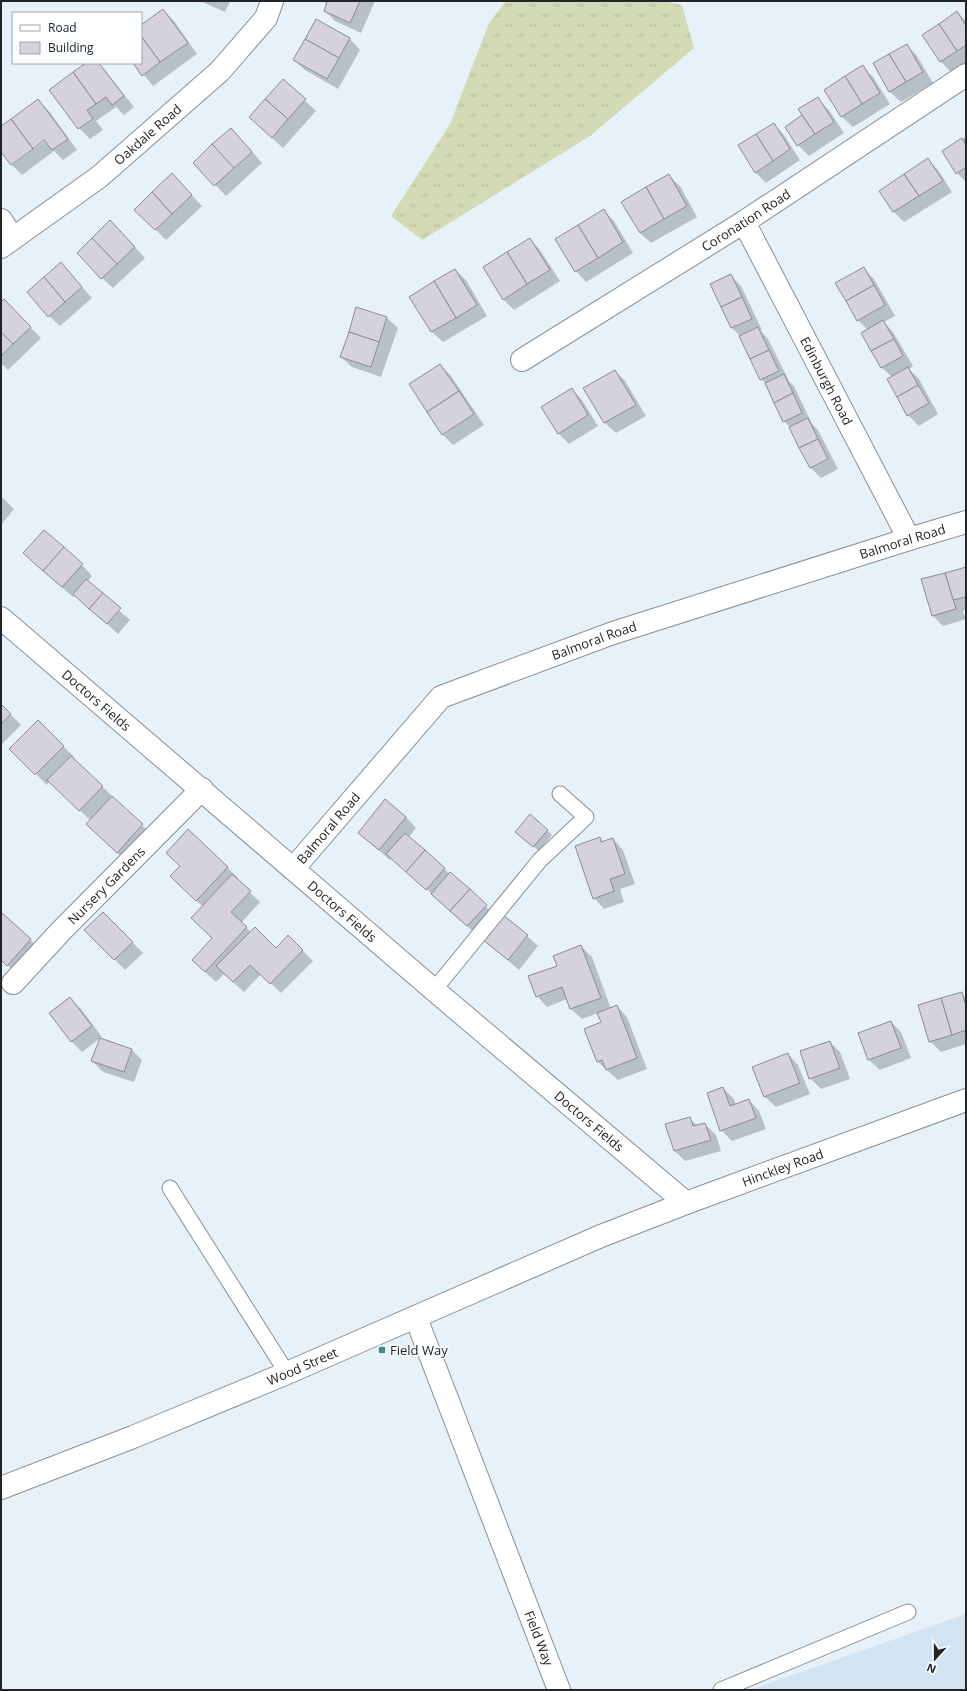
<svg xmlns="http://www.w3.org/2000/svg" width="967" height="1691" font-family="'Open Sans',sans-serif">
<style>
.built{fill:#d2e4f1}
.grass{fill:url(#grass-tufts)}
.shadow{fill:#0003}
.building{fill:#d5d2de;stroke:#8c8a95}
.lines{fill:none;stroke-linecap:round;stroke-linejoin:round}
.service-casing{stroke:#869097;stroke-width:17}
.minor-casing{stroke:#869097;stroke-width:24}
.tertiary-casing{stroke:#869097;stroke-width:24}
.service{stroke:#fff;stroke-width:15}
.minor{stroke:#fff;stroke-width:22}
.tertiary{stroke:#fff;stroke-width:22}
.poi-dot{fill:#458b95;stroke:#fbfdfe;stroke-width:1.5}
.labels{text-anchor:middle;stroke-width:3;stroke-linejoin:round;paint-order:stroke}
.street-label{font-size:13px;fill:#212528;stroke:#fbfdfe}
.poi-label{font-size:13px;fill:#212528;stroke:#fbfdfe;text-anchor:start}
</style>
<defs>
<pattern id="grass-tufts" width="24" height="20" patternUnits="userSpaceOnUse"><rect width="24" height="20" fill="#d3dbb5"/><path d="M3 7l-1-3M5 7V3M7 7l1-3M15 17l-1-3M17 17v-4M19 17l1-3" fill="none" stroke="#b5bc9c"/></pattern>
</defs>
<rect width="100%" height="100%" fill="#e6f1f9"/>
<!-- built -->
<polygon class="built" points="966,1614 966,1690 750,1690"/>
<!-- grass -->
<polygon class="grass" points="506,1 663,1 682,5 694,48 590,136 422,240 391,216 450,124 489,23"/>
<!-- shadow -->
<g class="shadow">
<polygon points="200,1 230,1 225,12"/>
<polygon points="323,1 375,1 361,33 335,21 325,11 327,5"/>
<polygon points="163,10 174,21 197,54 153,86 134,63 141,63 141,26"/>
<polygon points="957,12 966,21 966,62 951,72 940,61"/>
<polygon points="316,21 350,39 360,50 338,89 305,70 294,60"/>
<polygon points="906,45 917,56 933,83 901,102 890,92 874,64"/>
<polygon points="87,63 99,63 134,107 124,115 116,107 96,121 103,130 90,139 79,128 51,90"/>
<polygon points="862,66 873,77 890,104 853,127 842,117 825,90"/>
<polygon points="283,80 316,111 283,148 261,128"/>
<polygon points="817,98 828,109 844,133 809,156 798,145 786,127 803,116"/>
<polygon points="38,100 49,111 77,150 63,160 54,151 22,175 12,165 49,138 48,136 12,163 12,165 1,150 1,127"/>
<polygon points="774,124 784,135 800,160 766,183 755,172"/>
<polygon points="966,137 966,182 957,173 944,151"/>
<polygon points="242,140 262,163 226,196 194,163"/>
<polygon points="928,160 938,170 952,192 904,222 894,212 880,191"/>
<polygon points="669,176 680,186 697,217 651,243 640,233"/>
<polygon points="182,185 202,206 166,240 136,210"/>
<polygon points="604,211 614,221 633,253 586,282 576,271"/>
<polygon points="121,232 145,258 113,288 102,278"/>
<polygon points="530,239 540,250 560,281 514,310 503,299"/>
<polygon points="61,264 92,298 60,326 49,316"/>
<polygon points="863,268 874,279 895,316 884,322 893,332 913,366 909,369 919,379 938,414 919,426 908,415 892,377 881,367 868,330 858,320 837,284"/>
<polygon points="455,270 466,280 487,316 443,342 432,332 411,297"/>
<polygon points="731,276 741,286 762,330 760,330 768,339 789,381 794,386 812,424 818,430 838,469 821,478 810,467 790,427 784,421 767,385 761,379 740,336 732,328 711,285"/>
<polygon points="4,301 41,338 8,370 1,363 1,303"/>
<polygon points="357,308 387,318 398,328 381,377 352,367 341,357"/>
<polygon points="440,365 451,376 484,425 453,445 443,435 410,385"/>
<polygon points="615,371 625,381 646,416 616,433 605,423 585,389"/>
<polygon points="572,389 582,400 598,426 569,444 558,433"/>
<polygon points="1,496 14,509 1,525"/>
<polygon points="35,564 82,565 92,576 87,582 130,620 118,634 75,595 73,597"/>
<polygon points="966,568 966,610 963,611 966,619 943,626 932,615"/>
<polygon points="1,705 21,725 1,745"/>
<polygon points="38,721 74,757 73,758 153,836 128,863 98,835 91,821 50,781 47,785 11,749"/>
<polygon points="406,817 416,828 409,837 496,916 478,936 392,858 390,860 359,833"/>
<polygon points="547,830 552,835 539,851 521,837"/>
<polygon points="188,831 228,868 238,878 237,880 260,902 241,923 251,932 276,949 288,936 313,961 281,993 261,974 244,992 224,974 216,982 204,971 213,938 203,907 182,887 181,866"/>
<polygon points="600,838 603,842 613,839 623,850 635,884 620,889 624,902 604,909 594,898"/>
<polygon points="1,913 41,950 19,975 1,960"/>
<polygon points="103,913 143,953 125,970 86,930"/>
<polygon points="527,936 538,946 519,970 484,940"/>
<polygon points="581,946 592,957 611,1009 617,1006 627,1017 647,1069 618,1080 598,1062 602,1023 598,1013 582,1019 571,1009 567,999 547,1007 537,996 558,966"/>
<polygon points="961,993 966,998 966,1044 941,1052 930,1041"/>
<polygon points="70,999 81,1009 102,1037 82,1052 71,1041"/>
<polygon points="891,1022 901,1032 911,1058 880,1070 869,1060 859,1034"/>
<polygon points="830,1042 840,1052 850,1079 821,1089 810,1078"/>
<polygon points="131,1049 142,1060 134,1082 103,1072 92,1061"/>
<polygon points="788,1054 798,1065 810,1094 776,1107 765,1097 753,1068"/>
<polygon points="723,1088 734,1099 736,1105 749,1100 759,1111 766,1129 732,1141 721,1130"/>
<polygon points="689,1118 698,1126 705,1124 716,1135 721,1151 685,1161 675,1151"/>
</g>
<!-- building -->
<g class="building">
<polygon points="324,1 360,1 350,23 324,11 327,2"/>
<polygon points="163,9 188,43 160,62 141,36 141,25"/>
<polygon points="957,11 966,26 966,45 957,51 939,24"/>
<polygon points="316,19 350,38 339,58 305,39"/>
<polygon points="939,24 957,51 940,62 922,35"/>
<polygon points="141,36 160,62 142,76 133,63 141,63"/>
<polygon points="305,39 339,58 327,79 293,60"/>
<polygon points="907,44 923,72 906,82 889,54"/>
<polygon points="889,54 906,82 889,92 873,63"/>
<polygon points="86,63 99,63 124,96 112,105 106,97 96,104 73,72"/>
<polygon points="863,65 880,93 862,104 845,76"/>
<polygon points="73,72 96,104 87,110 93,119 78,129 49,90"/>
<polygon points="845,76 862,104 841,117 824,90"/>
<polygon points="283,79 306,99 288,119 265,99"/>
<polygon points="818,97 834,122 815,134 798,109"/>
<polygon points="38,99 68,139 52,150 44,140 33,149 11,119"/>
<polygon points="265,99 288,119 272,138 249,117"/>
<polygon points="802,115 815,134 797,146 785,127"/>
<polygon points="11,119 33,149 11,165 1,152 1,126"/>
<polygon points="774,123 790,149 773,161 756,134"/>
<polygon points="231,128 252,152 233,169 212,144"/>
<polygon points="756,134 773,161 755,173 738,145"/>
<polygon points="962,138 966,145 966,167 956,174 942,151"/>
<polygon points="212,144 234,168 214,186 193,163"/>
<polygon points="928,158 943,181 919,196 904,174"/>
<polygon points="172,173 192,195 172,214 152,192"/>
<polygon points="669,174 687,206 664,219 646,187"/>
<polygon points="904,174 919,196 893,212 879,191"/>
<polygon points="646,187 664,219 640,233 621,202"/>
<polygon points="152,192 172,214 155,230 134,210"/>
<polygon points="604,209 623,242 598,258 578,225"/>
<polygon points="110,220 135,247 117,264 92,238"/>
<polygon points="578,225 598,258 575,272 555,239"/>
<polygon points="92,238 117,264 101,279 77,253"/>
<polygon points="530,238 550,270 527,284 507,252"/>
<polygon points="507,252 527,284 503,300 483,267"/>
<polygon points="61,262 82,287 65,302 44,277"/>
<polygon points="864,267 874,285 846,301 835,283"/>
<polygon points="455,269 477,305 456,318 434,281"/>
<polygon points="731,274 742,297 721,307 710,284"/>
<polygon points="44,277 65,302 48,317 27,292"/>
<polygon points="434,281 456,318 431,332 409,297"/>
<polygon points="874,285 885,305 857,321 846,301"/>
<polygon points="742,297 752,319 731,328 721,307"/>
<polygon points="4,299 31,327 13,344 1,332 1,302"/>
<polygon points="356,307 387,317 379,342 349,332"/>
<polygon points="883,320 894,339 871,351 861,333"/>
<polygon points="758,327 769,350 750,359 739,336"/>
<polygon points="1,332 13,344 1,356"/>
<polygon points="349,332 379,342 371,367 340,357"/>
<polygon points="894,339 903,356 881,368 871,351"/>
<polygon points="769,350 779,371 760,380 750,359"/>
<polygon points="440,364 459,391 427,412 409,384"/>
<polygon points="908,367 918,385 897,397 887,379"/>
<polygon points="615,370 636,405 604,423 583,388"/>
<polygon points="784,374 793,393 774,403 765,383"/>
<polygon points="918,385 929,403 907,416 897,397"/>
<polygon points="572,388 588,415 558,434 541,407"/>
<polygon points="459,391 474,414 442,435 427,412"/>
<polygon points="793,393 802,413 783,422 774,403"/>
<polygon points="808,418 818,439 799,448 789,427"/>
<polygon points="818,439 828,459 810,468 799,448"/>
<polygon points="44,530 64,547 43,571 23,553"/>
<polygon points="64,547 83,564 62,587 43,571"/>
<polygon points="966,567 966,597 953,600 945,573"/>
<polygon points="945,573 956,609 932,616 921,579"/>
<polygon points="86,579 103,593 89,609 73,594"/>
<polygon points="103,593 121,608 107,624 89,609"/>
<polygon points="1,704 11,714 1,724"/>
<polygon points="38,720 64,746 35,775 9,749"/>
<polygon points="71,756 103,786 79,811 47,780"/>
<polygon points="112,796 143,824 117,853 86,824"/>
<polygon points="385,799 406,817 379,850 358,833"/>
<polygon points="530,814 548,830 533,847 515,832"/>
<polygon points="188,829 228,867 196,901 170,876 180,866 166,853"/>
<polygon points="405,833 425,850 406,872 386,854"/>
<polygon points="600,837 601,842 613,838 625,874 610,879 614,891 593,899 575,846"/>
<polygon points="425,850 445,868 426,890 406,872"/>
<polygon points="450,872 470,889 450,911 431,894"/>
<polygon points="232,874 251,891 231,912 247,927 205,972 192,960 212,938 191,918"/>
<polygon points="470,889 487,905 467,926 450,911"/>
<polygon points="1,912 31,939 7,966 1,960"/>
<polygon points="103,912 133,942 114,960 84,930"/>
<polygon points="503,915 528,935 508,960 483,940"/>
<polygon points="255,927 276,948 288,935 303,950 270,984 250,965 233,982 216,966"/>
<polygon points="581,945 601,998 570,1009 562,987 536,997 528,976 557,966 553,956"/>
<polygon points="962,992 966,1006 966,1030 952,1035 941,998"/>
<polygon points="70,997 92,1026 71,1042 49,1013"/>
<polygon points="941,998 952,1035 929,1042 918,1005"/>
<polygon points="617,1005 637,1058 606,1070 602,1060 597,1062 584,1029 601,1022 597,1013"/>
<polygon points="891,1021 901,1048 868,1060 858,1033"/>
<polygon points="100,1038 132,1049 124,1072 91,1061"/>
<polygon points="830,1041 840,1068 809,1079 800,1051"/>
<polygon points="788,1053 800,1083 764,1097 752,1067"/>
<polygon points="723,1087 730,1106 749,1099 756,1118 720,1131 707,1093"/>
<polygon points="690,1117 693,1126 705,1123 711,1140 674,1151 665,1124"/>
</g>
<g class="lines">
<!-- service casing -->
<g class="service-casing">
<g id="service">
<polyline points="434,990 540,860 586,817 560,794"/>
<polyline points="170,1188 287,1373"/>
<polyline points="721,1690 908,1612"/>
</g>
</g>
<!-- minor casing -->
<g class="minor-casing">
<g id="minor">
<polyline points="1,220 13,238"/>
<path id="s1" d="M744,222L909,539"/>
<path id="s2" d="M1,247L99,177L220,71L266,18L272,1"/>
<path id="s3" d="M522,360L744,222L966,75"/>
<path id="s4" d="M1,618L434,990L686,1203"/>
<path id="s5" d="M293,869L441,697L613,633L909,539L966,522"/>
<path id="s6" d="M13,983L61,931L202,789"/>
<path id="s7" d="M416,1318L559,1690"/>
</g>
</g>
<!-- tertiary casing -->
<g class="tertiary-casing">
<g id="tertiary">
<path id="s8" d="M1,1488L133,1437L287,1373L601,1236L686,1203L966,1100"/>
</g>
</g>
<!-- service -->
<use href="#service" class="service"/>
<!-- minor -->
<use href="#minor" class="minor"/>
<!-- tertiary -->
<use href="#tertiary" class="tertiary"/>
</g>
<!-- markers -->
<rect class="poi-dot" x="378" y="1346" width="8" height="8" rx="2"/>
<g class="labels">
<!-- street labels -->
<g class="street-label">
<text dy="5" stroke="none"><textPath href="#s2" startOffset="185">Oakdale Road</textPath></text>
<text dy="5" stroke="none"><textPath href="#s3" startOffset="264">Coronation Road</textPath></text>
<text dy="5" stroke="none"><textPath href="#s1" startOffset="179">Edinburgh Road</textPath></text>
<text dy="5" stroke="none"><textPath href="#s5" startOffset="714">Balmoral Road</textPath></text>
<text dy="5" stroke="none"><textPath href="#s5" startOffset="390">Balmoral Road</textPath></text>
<text dy="5" stroke="none"><textPath href="#s4" startOffset="126">Doctors Fields</textPath></text>
<text dy="5" stroke="none"><textPath href="#s5" startOffset="54">Balmoral Road</textPath></text>
<text dy="5" stroke="none"><textPath href="#s6" startOffset="135">Nursery Gardens</textPath></text>
<text dy="5" stroke="none"><textPath href="#s4" startOffset="450">Doctors Fields</textPath></text>
<text dy="5" stroke="none"><textPath href="#s4" startOffset="774">Doctors Fields</textPath></text>
<text dy="5" stroke="none"><textPath href="#s8" startOffset="845">Hinckley Road</textPath></text>
<text dy="5" stroke="none"><textPath href="#s8" startOffset="325">Wood Street</textPath></text>
<text dy="5" stroke="none"><textPath href="#s7" startOffset="343">Field Way</textPath></text>
</g>
<!-- poi labels -->
<g class="poi-label">
<text x="390" y="1355">Field Way</text>
</g>
</g>
<!-- border -->
<rect width="967" height="1691" fill="none" stroke="#212528" stroke-width="4"/>
<!-- legend -->
<rect x="12" y="12" width="130" height="52" fill="#fbfdfe" stroke="#a4a7a8"/>
<rect x="20" y="25" width="20" height="6" fill="#ffffff" stroke="#a4a7a8"/>
<text x="48" y="32" font-size="12" fill="#212528">Road</text>
<rect x="20" y="42" width="20" height="12" fill="#d5d2de" stroke="#a4a7a8"/>
<text x="48" y="52" font-size="12" fill="#212528">Building</text>
<!-- north arrow -->
<g transform="translate(935 1659) rotate(201)" stroke="#fbfdfe" stroke-width="3" paint-order="stroke">
<path d="M0-3L7 15L0 10L-7 15Z" fill="#212528"/>
<text y="-6" font-size="11" font-weight="bold" text-anchor="middle" fill="#212528">N</text>
</g>
</svg>
